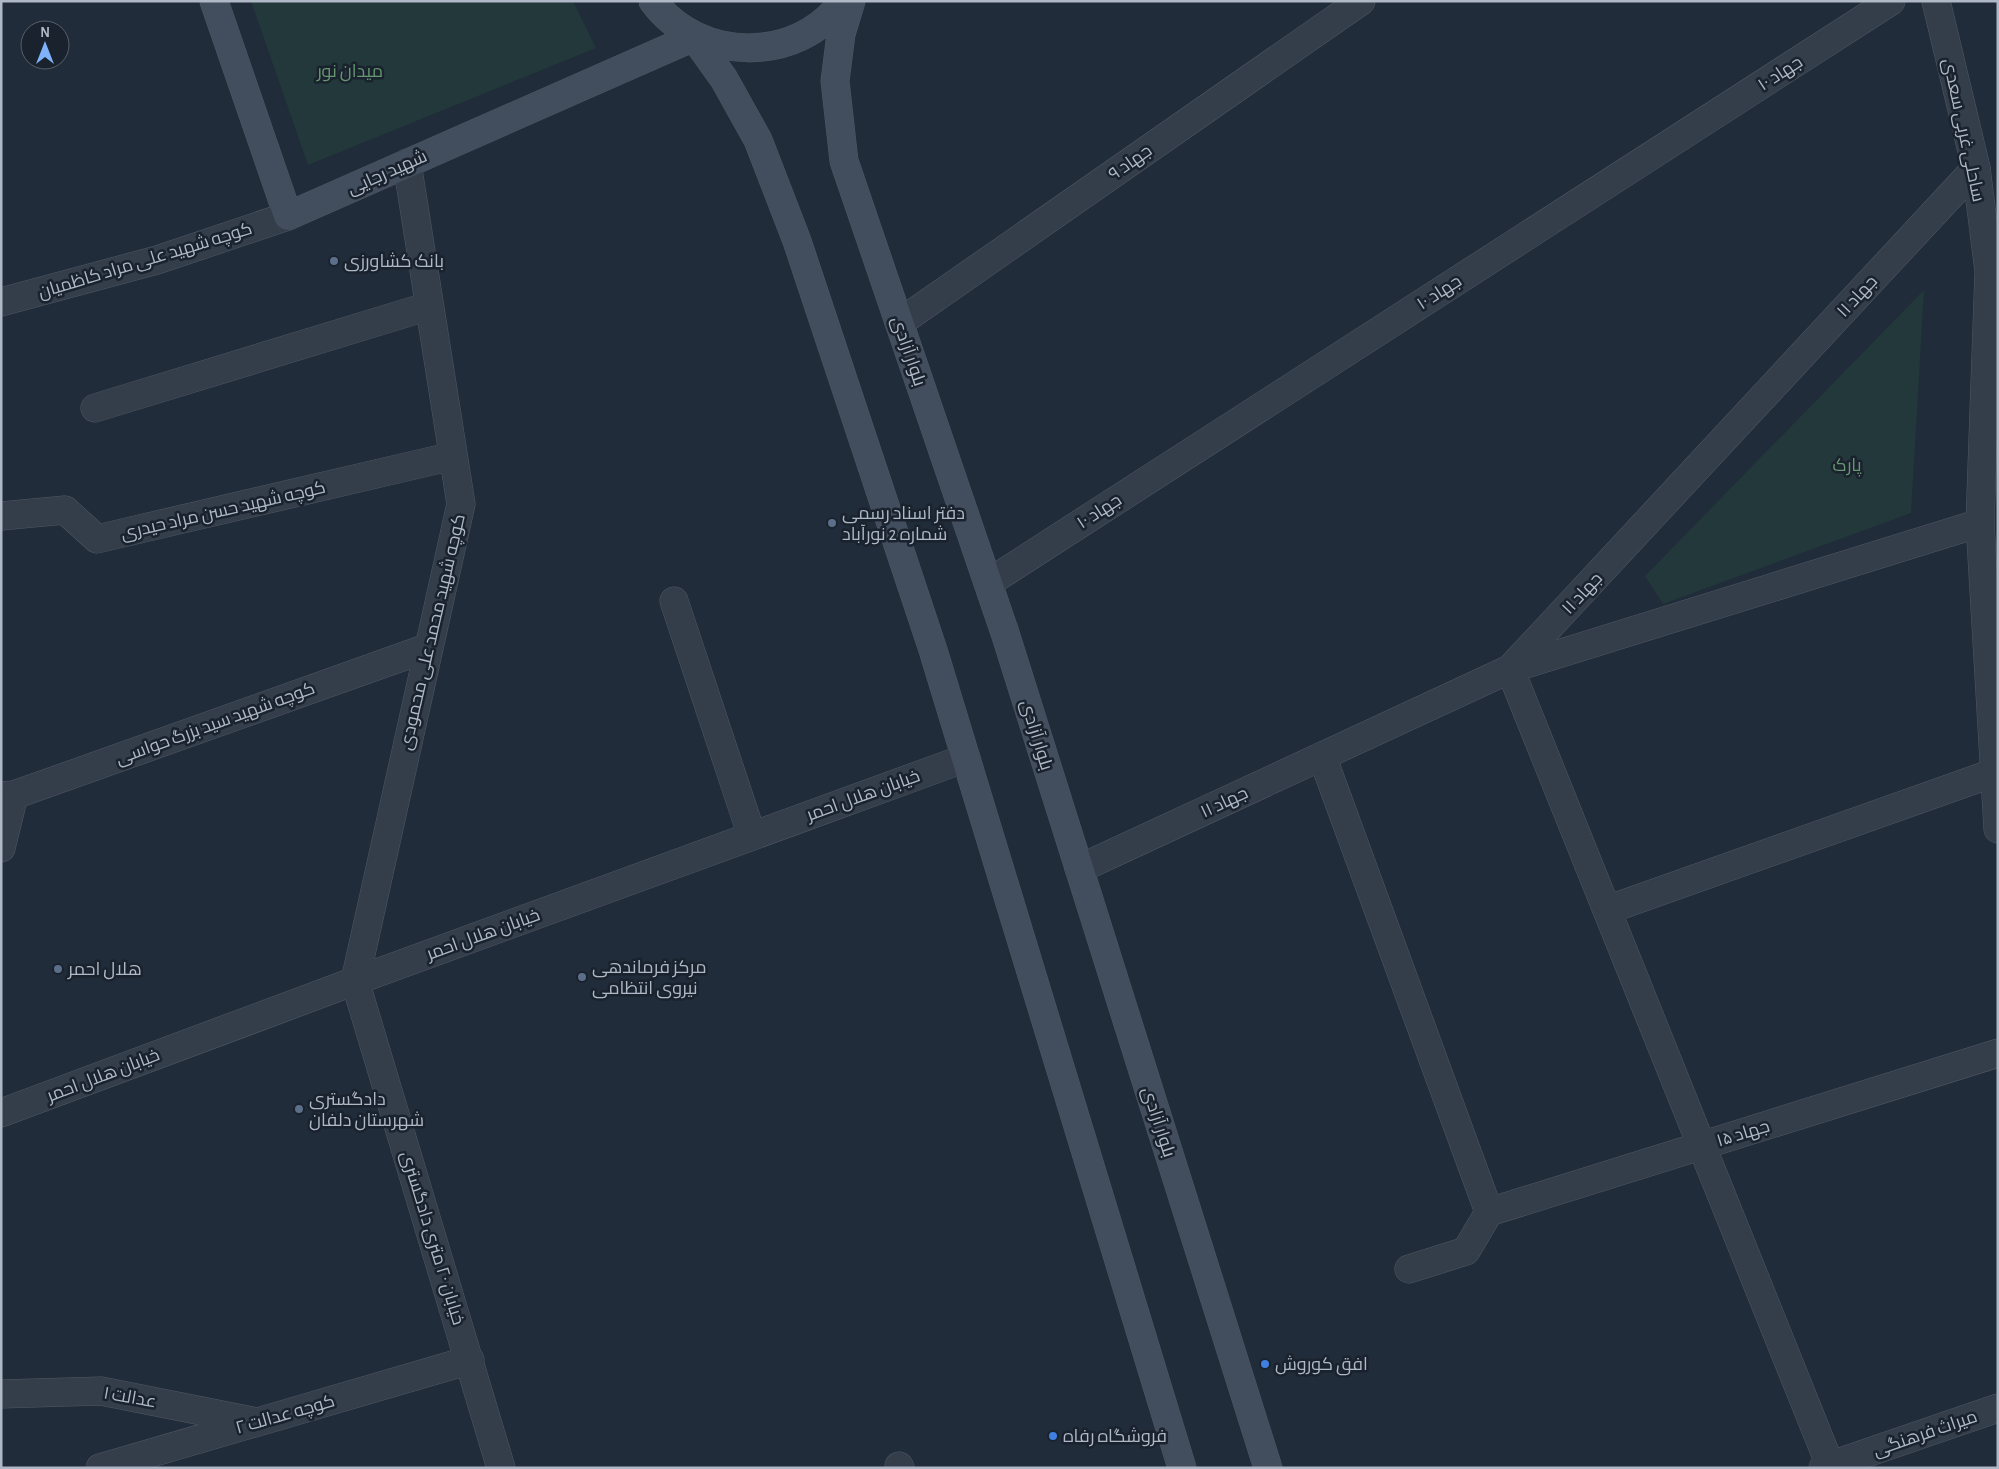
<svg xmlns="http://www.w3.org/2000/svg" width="1999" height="1469" font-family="'Alegreya Sans',Cairo,sans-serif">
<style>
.green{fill:#22383a}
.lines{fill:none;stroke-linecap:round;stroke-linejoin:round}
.minor-casing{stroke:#4f5864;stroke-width:29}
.tertiary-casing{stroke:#4f5864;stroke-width:29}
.secondary-casing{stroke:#4f5864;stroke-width:29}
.minor{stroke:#343d4a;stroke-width:28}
.tertiary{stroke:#343d4a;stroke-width:28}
.secondary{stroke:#424d5d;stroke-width:28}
.service-dot{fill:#5c6f8a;stroke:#1a222e;stroke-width:2}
.shop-dot{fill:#3f7fe0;stroke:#1a222e;stroke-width:2}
.labels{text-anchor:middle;stroke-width:5;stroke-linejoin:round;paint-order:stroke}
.park-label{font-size:18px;fill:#659770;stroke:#1a222e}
.street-label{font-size:18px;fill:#afb8c6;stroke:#1a222e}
.poi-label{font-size:18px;fill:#afb8c6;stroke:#1a222e;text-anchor:start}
</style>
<rect width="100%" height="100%" fill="#202c39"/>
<!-- green -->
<g class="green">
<polygon points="251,1 573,1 596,48 308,165"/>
<polygon points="1924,290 1911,513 1663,604 1645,576"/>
</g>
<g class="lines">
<!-- minor casing -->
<g class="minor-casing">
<g id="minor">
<polyline points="1,302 157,260 288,216"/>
<polyline points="899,323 1361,1"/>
<polyline points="95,408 429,306"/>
<polyline points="1,516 65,510 97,539 453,456"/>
<polyline points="988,583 1891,1"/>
<polyline points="674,601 752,836"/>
<polyline points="1322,756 1489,1212"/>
<polyline points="1,796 14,795 427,648"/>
<polyline points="1,848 14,795"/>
<polyline points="1079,869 1510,669 1976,168"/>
<polyline points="1607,910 1993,773"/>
<polyline points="355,981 461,504 407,163"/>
<polyline points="1489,1212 1998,1053"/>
<polyline points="1409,1269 1466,1251 1489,1212"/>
<polyline points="1,1394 101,1391 252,1421"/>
<polyline points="1830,1465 1510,669 1980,523"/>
<polyline points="899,1466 900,1468"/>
<polyline points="100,1468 470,1360"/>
<polyline points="1823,1468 1998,1408"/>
</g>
</g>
<!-- tertiary casing -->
<g class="tertiary-casing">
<g id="tertiary">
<polyline points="1936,1 1976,168 1989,271 1980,523 1998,829"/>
<polyline points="355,981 501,1468"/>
<polyline points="1,1113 355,981 966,758"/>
</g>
</g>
<!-- secondary casing -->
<g class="secondary-casing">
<g id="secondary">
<polyline points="214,1 288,216 694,37 724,79 758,140 797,241 933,650 1182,1468"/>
<path d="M653,1C699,63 798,64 843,1"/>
<polyline points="851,1 841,34 835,81 844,161 1005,633 1268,1468"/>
</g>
</g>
<!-- minor -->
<use href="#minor" class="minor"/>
<!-- tertiary -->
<use href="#tertiary" class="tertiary"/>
<!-- secondary -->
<use href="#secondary" class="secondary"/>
</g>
<!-- markers -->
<g class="service-dot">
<circle cx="334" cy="261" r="5"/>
<circle cx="832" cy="523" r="5"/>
<circle cx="58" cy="969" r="5"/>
<circle cx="582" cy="977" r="5"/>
<circle cx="299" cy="1109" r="5"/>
</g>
<g class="shop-dot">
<circle cx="1265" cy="1364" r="5"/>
<circle cx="1053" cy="1436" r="5"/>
</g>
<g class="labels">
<!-- park labels -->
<g class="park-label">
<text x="350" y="77">میدان نور</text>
<text x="1847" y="471">پارک</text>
</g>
<!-- street labels -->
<g class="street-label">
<text transform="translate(1780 73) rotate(-33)" y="6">جهاد ۱۰</text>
<text transform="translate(1964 130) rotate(78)" y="6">ساحلی غربی سعدی</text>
<text transform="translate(1130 162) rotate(-35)" y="6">جهاد ۹</text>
<text transform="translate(387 172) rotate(-24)" y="6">شهید رجایی</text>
<text transform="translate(145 260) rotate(-17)" y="6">کوچه شهید علی مراد کاظمیان</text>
<text transform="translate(1439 292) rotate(-33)" y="6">جهاد ۱۰</text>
<text transform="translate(1857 296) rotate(-47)" y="6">جهاد ۱۱</text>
<text transform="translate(909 351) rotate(71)" y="6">بلوار آزادی</text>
<text transform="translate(223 510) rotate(-13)" y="6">کوچه شهید حسن مراد حیدری</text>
<text transform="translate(1099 511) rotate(-33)" y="6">جهاد ۱۰</text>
<text transform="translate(1582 593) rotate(-47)" y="6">جهاد ۱۱</text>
<text transform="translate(432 632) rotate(-77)" y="6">کوچه شهید محمد علی محمودی</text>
<text transform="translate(215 723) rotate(-20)" y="6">کوچه شهید سید بزرگ حواسی</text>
<text transform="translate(1037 735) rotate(73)" y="6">بلوار آزادی</text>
<text transform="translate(863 795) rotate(-20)" y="6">خیابان هلال احمر</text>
<text transform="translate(1224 802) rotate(-25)" y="6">جهاد ۱۱</text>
<text transform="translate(483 934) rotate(-20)" y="6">خیابان هلال احمر</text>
<text transform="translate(103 1075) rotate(-21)" y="6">خیابان هلال احمر</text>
<text transform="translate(1159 1122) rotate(72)" y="6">بلوار آزادی</text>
<text transform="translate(1743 1133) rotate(-17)" y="6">جهاد ۱۵</text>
<text transform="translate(433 1238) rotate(73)" y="6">خیابان ۲۰ متری دادگستری</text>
<text transform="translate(130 1397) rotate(10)" y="6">عدالت ۱</text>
<text transform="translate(285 1414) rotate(-16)" y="6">کوچه عدالت ۲</text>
<text transform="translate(1925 1433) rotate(-19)" y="6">میراث فرهنگی</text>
</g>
<!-- poi labels -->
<g class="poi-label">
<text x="344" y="267">بانک کشاورزی</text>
<text x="842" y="519">دفتر اسناد رسمی<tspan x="842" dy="21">شماره 2 نورآباد</tspan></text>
<text x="592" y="973">مرکز فرماندهی<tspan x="592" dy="21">نیروی انتظامی</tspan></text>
<text x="68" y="975">هلال احمر</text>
<text x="309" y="1105">دادگستری<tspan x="309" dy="21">شهرستان دلفان</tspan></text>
<text x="1275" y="1370">افق کوروش</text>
<text x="1063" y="1442">فروشگاه رفاه</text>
</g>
</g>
<!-- border -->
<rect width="1999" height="1469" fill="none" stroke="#afb8c6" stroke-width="5"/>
<!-- north arrow -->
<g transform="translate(45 45)"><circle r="24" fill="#1a222e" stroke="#565e6b"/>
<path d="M0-4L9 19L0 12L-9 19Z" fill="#80b2fa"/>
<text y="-8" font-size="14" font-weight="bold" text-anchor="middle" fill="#afb8c6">N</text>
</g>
</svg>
